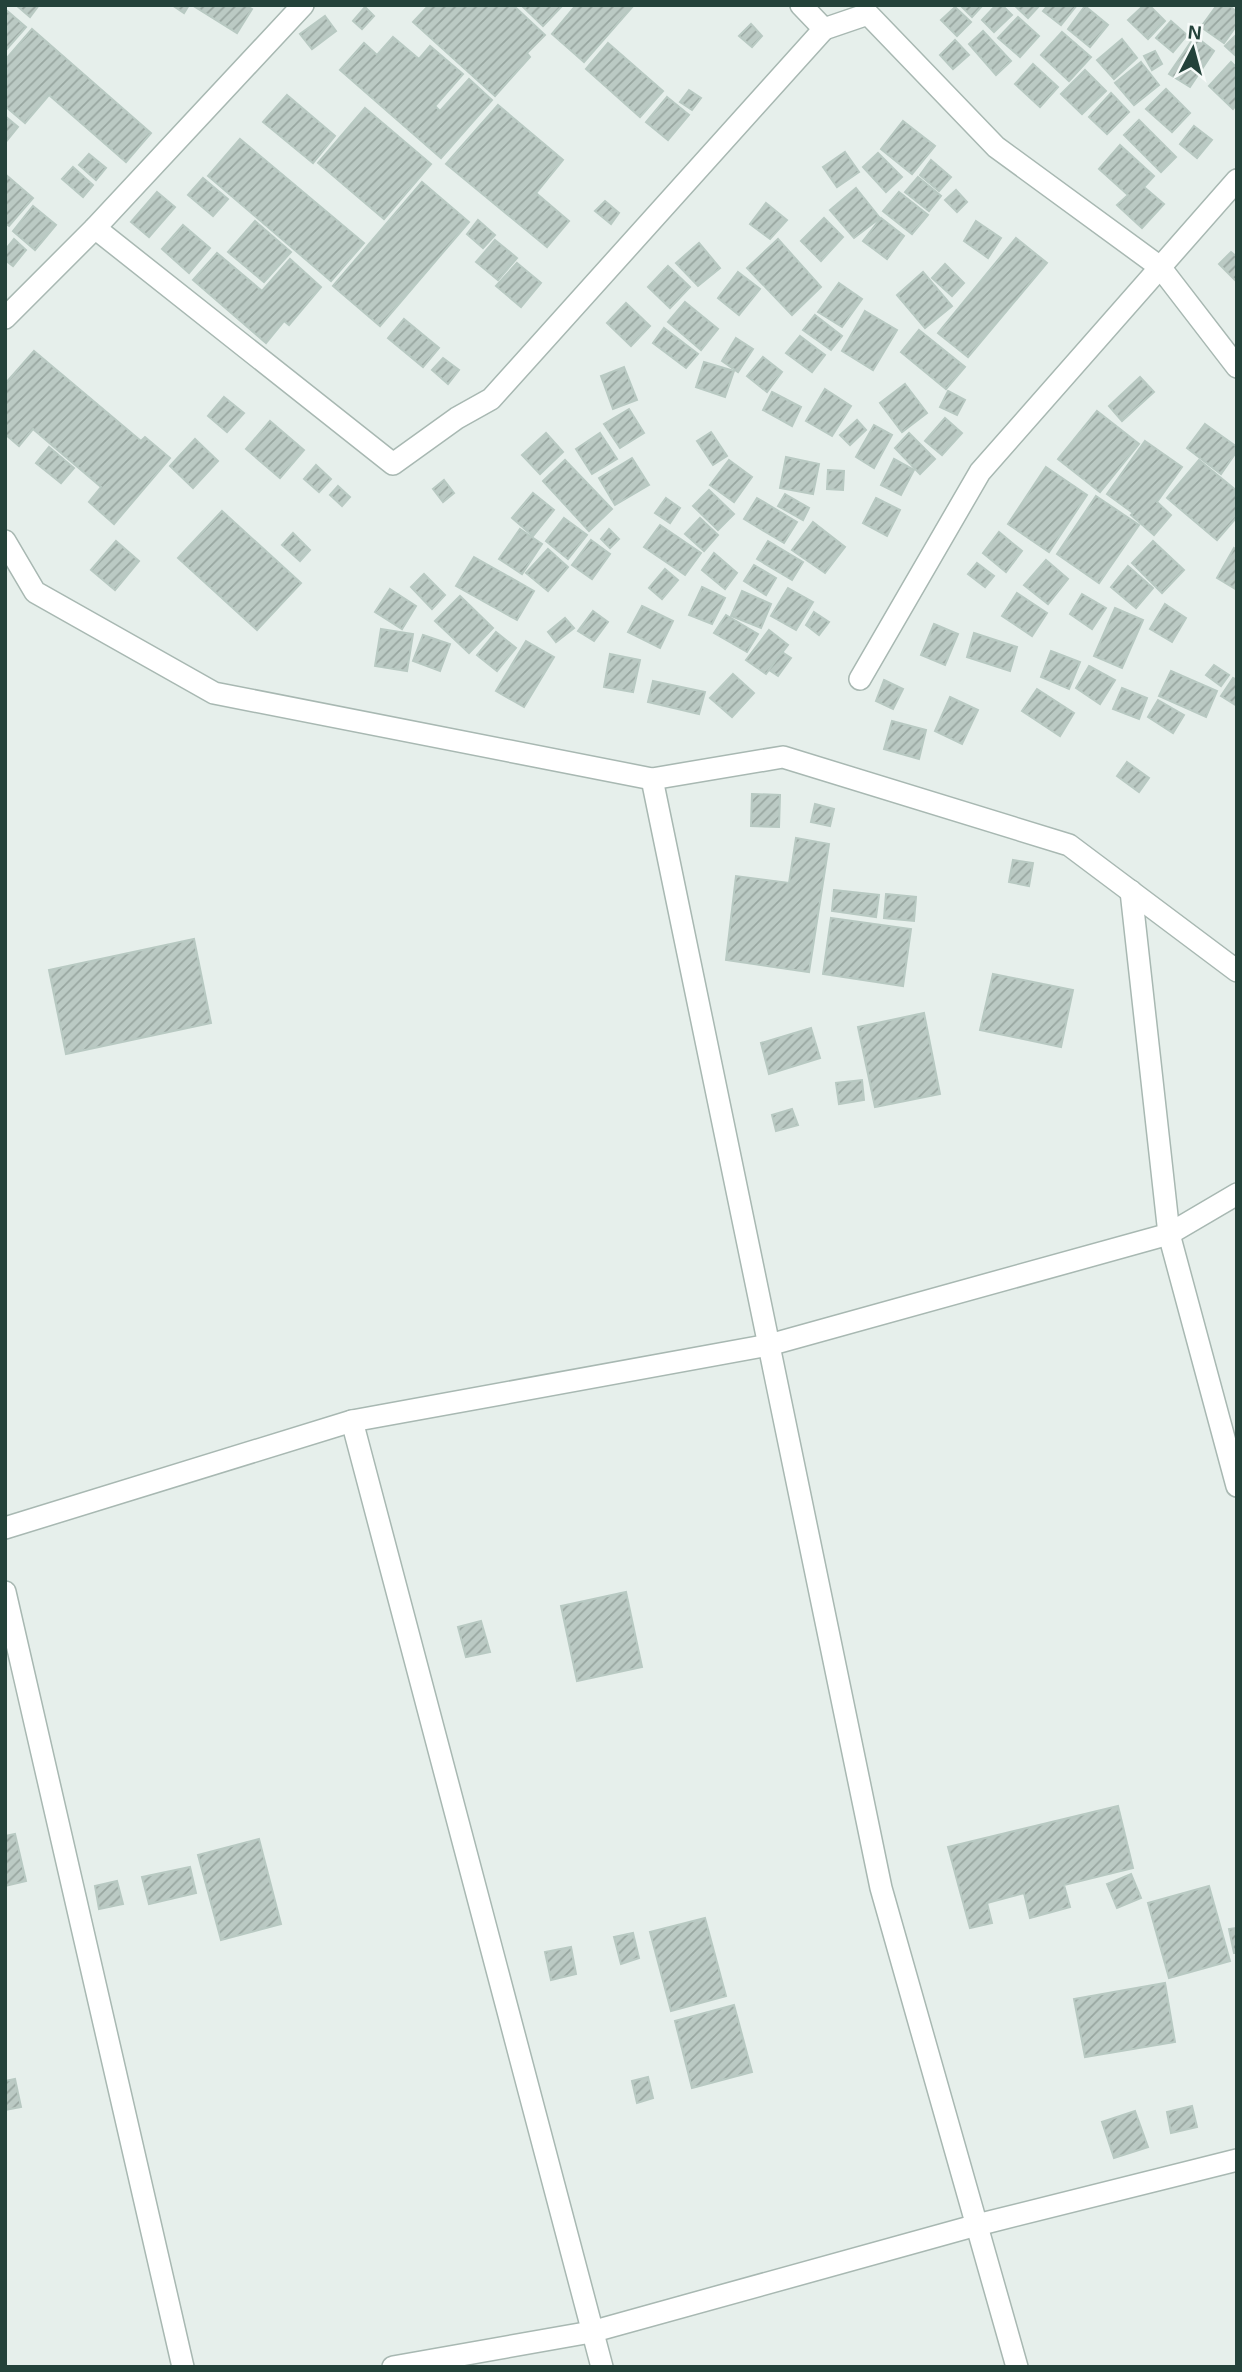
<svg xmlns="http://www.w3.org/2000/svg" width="1242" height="2372" font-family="Arial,sans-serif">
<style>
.building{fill:url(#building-hatch);stroke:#b8c9c2;stroke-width:2}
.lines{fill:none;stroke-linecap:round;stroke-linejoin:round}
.minor-casing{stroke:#a8b8b2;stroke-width:24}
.minor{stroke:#fff;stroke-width:21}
</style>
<defs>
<pattern id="building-hatch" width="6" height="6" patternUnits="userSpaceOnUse" patternTransform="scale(1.75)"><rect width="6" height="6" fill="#bbcac4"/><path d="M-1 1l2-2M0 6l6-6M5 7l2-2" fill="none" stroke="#98a6a0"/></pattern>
</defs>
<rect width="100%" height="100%" fill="#e6efeb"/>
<!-- building -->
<g class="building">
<polygon points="16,5 39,5 30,17"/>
<polygon points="172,5 189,5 184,13"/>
<polygon points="192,5 245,5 252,9 237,33"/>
<polygon points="429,5 513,5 545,35 527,53 530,57 495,96 413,22"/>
<polygon points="521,5 563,5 543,26"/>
<polygon points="576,5 634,5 584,62 552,34"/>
<polygon points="960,5 983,5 972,17"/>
<polygon points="996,5 1002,5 1012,15 994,32 982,20"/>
<polygon points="1014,5 1040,5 1028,18"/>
<polygon points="1048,5 1077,5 1061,25 1043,11"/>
<polygon points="1144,5 1149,5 1165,21 1148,39 1128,20"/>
<polygon points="1217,5 1228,5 1237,12 1237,25 1224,43 1201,27"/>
<polygon points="1085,6 1108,25 1090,47 1068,29"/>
<polygon points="365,7 374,16 362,29 353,21"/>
<polygon points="955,7 971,22 957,36 941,20"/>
<polygon points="5,9 26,27 5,51"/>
<polygon points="325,16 336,31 312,49 300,34"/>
<polygon points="1018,17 1039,36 1020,57 998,38"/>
<polygon points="1171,21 1187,35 1173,52 1156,38"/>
<polygon points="751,24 762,36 752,47 739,36"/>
<polygon points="32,29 151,133 126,162 49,95 25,123 5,106 5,60"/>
<polygon points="983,31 1011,61 996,75 969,44"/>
<polygon points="1062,32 1091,57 1069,81 1041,55"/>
<polygon points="1237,34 1237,57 1225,46"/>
<polygon points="1195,36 1214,51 1190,87 1169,74"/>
<polygon points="393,37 419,59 430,46 463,74 435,106 440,111 469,79 492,100 441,158 340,70 364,43 377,55"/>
<polygon points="1122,39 1137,58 1114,79 1097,60"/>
<polygon points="955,40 969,55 953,69 940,55"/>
<polygon points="608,43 663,91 640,117 586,69"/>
<polygon points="1155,51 1162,64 1152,70 1144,56"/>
<polygon points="1141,62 1159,85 1134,105 1115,83"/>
<polygon points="1231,62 1237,68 1237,104 1233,109 1209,86"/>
<polygon points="1033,64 1058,87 1040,107 1015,84"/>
<polygon points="1085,70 1106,91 1082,114 1061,94"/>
<polygon points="1166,89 1190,113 1172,132 1146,109"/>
<polygon points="689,90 701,98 692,110 680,102"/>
<polygon points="1111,93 1129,112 1107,134 1089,117"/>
<polygon points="287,95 335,136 313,163 263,122"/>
<polygon points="667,97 689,115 668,140 646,122"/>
<polygon points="498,105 563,160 536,193 569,221 547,247 446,164"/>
<polygon points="365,108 431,164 384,219 318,163"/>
<polygon points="5,116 18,127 5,143"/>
<polygon points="1139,120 1176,157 1161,172 1124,135"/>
<polygon points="903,121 935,146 912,174 881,149"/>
<polygon points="1194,126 1212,140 1197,158 1180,144"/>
<polygon points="240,139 364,243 331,281 208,176"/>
<polygon points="1120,145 1154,176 1144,187 1164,204 1142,228 1117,205 1128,195 1099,169"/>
<polygon points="845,152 859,172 837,187 823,167"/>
<polygon points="878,153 902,177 886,192 863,167"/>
<polygon points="89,154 106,168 96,180 79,165"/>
<polygon points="931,160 951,177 939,191 920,175"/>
<polygon points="73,167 93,185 83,197 62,179"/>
<polygon points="5,174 33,198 9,226 5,223"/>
<polygon points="918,177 941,196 929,211 905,192"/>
<polygon points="203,178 228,199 213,216 188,195"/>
<polygon points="422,182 469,222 380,326 333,286"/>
<polygon points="856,188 880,218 854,238 830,210"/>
<polygon points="956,190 967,202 957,212 945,200"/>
<polygon points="157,192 175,207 149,237 131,222"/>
<polygon points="899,192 928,215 912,234 883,211"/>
<polygon points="605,201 619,213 611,224 595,211"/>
<polygon points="766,203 787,220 770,239 750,224"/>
<polygon points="33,206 56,225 35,250 13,231"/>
<polygon points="824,218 843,237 821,261 801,241"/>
<polygon points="881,218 904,236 887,259 863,241"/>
<polygon points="478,220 495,235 483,248 467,234"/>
<polygon points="255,221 291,252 264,282 228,252"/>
<polygon points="976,221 1001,238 988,258 964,241"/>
<polygon points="183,225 210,248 189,273 162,249"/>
<polygon points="1016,238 1047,263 968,357 938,333"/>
<polygon points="14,239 26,250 13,266 5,260 5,250"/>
<polygon points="778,239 821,287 792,315 747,268"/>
<polygon points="495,240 517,258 498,280 476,262"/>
<polygon points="699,243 720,268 698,286 676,263"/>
<polygon points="1231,252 1237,257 1237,282 1219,264"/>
<polygon points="217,253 262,291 290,259 321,287 289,325 284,321 266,343 193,280"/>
<polygon points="517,263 541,283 521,307 496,286"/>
<polygon points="945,264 964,283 952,296 932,278"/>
<polygon points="668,266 690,287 670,308 648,287"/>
<polygon points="738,272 760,289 739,315 718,298"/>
<polygon points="923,272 952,306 925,328 897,295"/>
<polygon points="839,283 862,299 842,327 818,312"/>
<polygon points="685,302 718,329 701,350 668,322"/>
<polygon points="626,303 650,326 631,346 607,323"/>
<polygon points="865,311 897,330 873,370 842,351"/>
<polygon points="815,315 842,336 831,350 803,330"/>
<polygon points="404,319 439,348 423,367 388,338"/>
<polygon points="664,328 698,354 686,368 653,343"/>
<polygon points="919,330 965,367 946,389 901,352"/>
<polygon points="800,336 825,355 812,372 786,353"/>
<polygon points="736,338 753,349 738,372 722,361"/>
<polygon points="34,351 141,441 145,437 170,458 114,524 89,502 101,487 33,429 19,446 5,434 5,384"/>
<polygon points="763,357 782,372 767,392 747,376"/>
<polygon points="443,358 459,370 448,384 432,370"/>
<polygon points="704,362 734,371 725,397 696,387"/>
<polygon points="624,367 637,400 613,409 601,376"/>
<polygon points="1140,377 1154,392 1122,421 1109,406"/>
<polygon points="905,384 927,413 902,432 880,403"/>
<polygon points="825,389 851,406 832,436 806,421"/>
<polygon points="948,391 965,400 957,415 940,407"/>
<polygon points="772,392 801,407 792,426 763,410"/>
<polygon points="224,397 244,413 227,432 208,416"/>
<polygon points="629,409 644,433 620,448 604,424"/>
<polygon points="1097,411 1139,444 1100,492 1058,459"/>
<polygon points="945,418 962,433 942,455 925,441"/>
<polygon points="857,420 866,430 850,445 840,435"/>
<polygon points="270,421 304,450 280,478 246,449"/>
<polygon points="1205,424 1237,447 1237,451 1221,474 1187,448"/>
<polygon points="874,425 892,435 874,468 856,457"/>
<polygon points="711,432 727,456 713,465 697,441"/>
<polygon points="546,433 563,452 540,474 522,455"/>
<polygon points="600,433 617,459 592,474 576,449"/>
<polygon points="909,433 935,459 920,474 895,448"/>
<polygon points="195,439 218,461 193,488 170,466"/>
<polygon points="1145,441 1182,467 1157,502 1171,515 1154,535 1131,515 1133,513 1107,494"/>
<polygon points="49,447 74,468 61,483 36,463"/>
<polygon points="786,457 819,464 813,494 780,488"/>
<polygon points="632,458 649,485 615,505 599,478"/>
<polygon points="894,459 914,470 901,495 881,485"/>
<polygon points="565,460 612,509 589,531 543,481"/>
<polygon points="729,460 752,477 734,502 710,485"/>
<polygon points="1199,460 1237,491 1237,517 1217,540 1167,498"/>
<polygon points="316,465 331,479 319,492 304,479"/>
<polygon points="1046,467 1087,495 1049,552 1008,524"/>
<polygon points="828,470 844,471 843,490 827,489"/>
<polygon points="444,480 454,493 443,502 433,489"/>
<polygon points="338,486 350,497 342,506 330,495"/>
<polygon points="709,490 734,514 718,530 693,506"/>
<polygon points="533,493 554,510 533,536 512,518"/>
<polygon points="785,494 809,508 803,520 778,506"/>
<polygon points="1096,496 1139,525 1099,583 1057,554"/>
<polygon points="666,498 680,508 670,523 655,513"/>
<polygon points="757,498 797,522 784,543 744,519"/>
<polygon points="876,498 900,510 887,536 863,523"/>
<polygon points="222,511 301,583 257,630 178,558"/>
<polygon points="564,518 587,535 568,559 546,541"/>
<polygon points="700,518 718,535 704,551 685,534"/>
<polygon points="813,522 845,547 825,573 792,550"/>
<polygon points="660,525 701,553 685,575 644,547"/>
<polygon points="520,529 542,544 522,574 499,559"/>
<polygon points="609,529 619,539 610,548 601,539"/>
<polygon points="999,532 1022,551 1006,572 983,553"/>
<polygon points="293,533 310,550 300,561 282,545"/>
<polygon points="591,540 610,554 592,579 572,565"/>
<polygon points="116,541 139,561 115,590 91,570"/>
<polygon points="768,541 803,562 792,580 757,559"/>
<polygon points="1153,541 1184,570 1162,593 1132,563"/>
<polygon points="1234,548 1237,550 1237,590 1217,578"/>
<polygon points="548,549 568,567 548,591 526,573"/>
<polygon points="714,553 737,573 725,589 702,570"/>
<polygon points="474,557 534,591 517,620 456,586"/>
<polygon points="1046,560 1068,579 1048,604 1024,585"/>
<polygon points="977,563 994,576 985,587 968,574"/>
<polygon points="754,565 776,578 766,595 744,581"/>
<polygon points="1128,566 1153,588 1136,608 1111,587"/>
<polygon points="665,569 678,580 662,599 649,588"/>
<polygon points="424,574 445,595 432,609 411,587"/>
<polygon points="702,587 725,598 712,624 689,615"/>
<polygon points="788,588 813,602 796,630 771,616"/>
<polygon points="390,589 416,606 402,629 375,612"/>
<polygon points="742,591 771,604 761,628 731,616"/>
<polygon points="1017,593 1047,613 1032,636 1002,616"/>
<polygon points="1082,594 1106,608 1092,629 1070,614"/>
<polygon points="460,596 493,628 469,653 435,621"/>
<polygon points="1165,604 1186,618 1172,642 1150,629"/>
<polygon points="642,606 673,621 660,648 628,632"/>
<polygon points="1115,608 1143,620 1122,668 1094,656"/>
<polygon points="593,611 608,622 594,641 578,631"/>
<polygon points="814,612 829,622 819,635 806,625"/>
<polygon points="726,615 758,634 747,652 714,633"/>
<polygon points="565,618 574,628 556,642 548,632"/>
<polygon points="934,624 958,634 945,665 921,655"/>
<polygon points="381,629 413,634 407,671 375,666"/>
<polygon points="769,630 788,645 766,674 746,660"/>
<polygon points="496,632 516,648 497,671 477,655"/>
<polygon points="974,633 1017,647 1010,671 967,657"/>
<polygon points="423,635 450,644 440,671 413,661"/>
<polygon points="526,641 554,657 524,707 496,691"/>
<polygon points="1051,651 1080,662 1069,689 1041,677"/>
<polygon points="782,652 791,658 778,676 769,670"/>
<polygon points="610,654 640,660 633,692 604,687"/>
<polygon points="1214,665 1229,675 1221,686 1206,675"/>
<polygon points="1089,666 1115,680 1100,704 1076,688"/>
<polygon points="1171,671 1217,691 1206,717 1159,696"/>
<polygon points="733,674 754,693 732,717 710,698"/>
<polygon points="1233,678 1237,680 1237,706 1221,696"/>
<polygon points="884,680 903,689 893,709 876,701"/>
<polygon points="653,681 705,692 699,714 648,702"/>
<polygon points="1122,688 1147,698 1139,719 1113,709"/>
<polygon points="1037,689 1074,713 1060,736 1022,711"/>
<polygon points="950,697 978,710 962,744 935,731"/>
<polygon points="1158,700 1184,715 1173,733 1148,717"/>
<polygon points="892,721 926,730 919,759 884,749"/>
<polygon points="1127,762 1149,778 1139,792 1117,776"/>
<polygon points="752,794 780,795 779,827 751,826"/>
<polygon points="815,804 834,809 830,826 811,822"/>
<polygon points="796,838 829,844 809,972 726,960 736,876 789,883"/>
<polygon points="1013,860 1033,863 1029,886 1009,882"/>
<polygon points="834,890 879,895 876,917 832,911"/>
<polygon points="886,894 916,897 914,921 884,918"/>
<polygon points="831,918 911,929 903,986 823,974"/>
<polygon points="194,939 211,1023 66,1054 49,970"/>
<polygon points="993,974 1073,990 1061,1047 980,1030"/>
<polygon points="924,1013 940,1094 875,1107 858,1027"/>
<polygon points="811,1028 820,1058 769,1074 761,1043"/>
<polygon points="862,1080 864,1100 839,1104 836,1083"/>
<polygon points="792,1109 798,1125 776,1131 772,1115"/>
<polygon points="626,1592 642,1667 577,1681 561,1606"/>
<polygon points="481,1621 490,1652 466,1657 458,1627"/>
<polygon points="1118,1806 1133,1868 1064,1885 1070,1907 1030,1918 1024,1893 987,1903 992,1923 970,1928 948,1847"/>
<polygon points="15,1834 26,1881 5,1886 5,1836"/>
<polygon points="259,1839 281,1924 221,1940 198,1855"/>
<polygon points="190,1867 196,1893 149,1904 142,1877"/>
<polygon points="1131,1874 1141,1898 1117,1908 1107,1884"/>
<polygon points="117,1881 123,1904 99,1909 95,1886"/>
<polygon points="1209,1886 1230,1961 1169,1978 1148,1903"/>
<polygon points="705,1918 726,1996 671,2011 650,1932"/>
<polygon points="1237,1928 1237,1953 1234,1953 1229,1929"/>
<polygon points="633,1933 639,1958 621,1964 614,1937"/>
<polygon points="571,1947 576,1974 551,1980 545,1952"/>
<polygon points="1165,1983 1175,2042 1085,2057 1074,1999"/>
<polygon points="734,2005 752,2072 692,2088 675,2021"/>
<polygon points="648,2077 653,2098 637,2103 632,2081"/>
<polygon points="15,2079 21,2107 5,2110 5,2081"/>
<polygon points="1192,2106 1197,2127 1171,2133 1167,2112"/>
<polygon points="1135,2111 1148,2147 1114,2158 1102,2122"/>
</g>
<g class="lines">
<!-- minor casing -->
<g class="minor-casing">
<g id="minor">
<polyline points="801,5 824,29 868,14 996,147 1160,267 1237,367"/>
<polyline points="95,228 393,464 457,418 491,399 824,29"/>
<polyline points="5,318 95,228 303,5"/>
<polyline points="5,541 35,592 214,693 652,779 783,757 1069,845 1237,971"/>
<polyline points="860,679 980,472 1237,180"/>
<polyline points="652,779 881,1888 1017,2367"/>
<polyline points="1131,891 1169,1234 1237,1486"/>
<polyline points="352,1421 602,2367"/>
<polyline points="5,1528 352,1421 769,1345 1169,1234 1237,1194"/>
<polyline points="5,1592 183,2367"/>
<polyline points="393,2367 591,2332 977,2225 1237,2160"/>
</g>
</g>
<!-- minor -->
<use href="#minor" class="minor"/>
</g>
<!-- border -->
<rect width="1242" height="2372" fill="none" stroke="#24423a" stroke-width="14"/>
<!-- north arrow -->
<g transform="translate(1193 49) rotate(6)" stroke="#f7fbf9" stroke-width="5" paint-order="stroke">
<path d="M0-5L12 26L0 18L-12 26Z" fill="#24423a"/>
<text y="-10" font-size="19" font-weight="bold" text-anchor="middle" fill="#24423a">N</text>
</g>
</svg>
